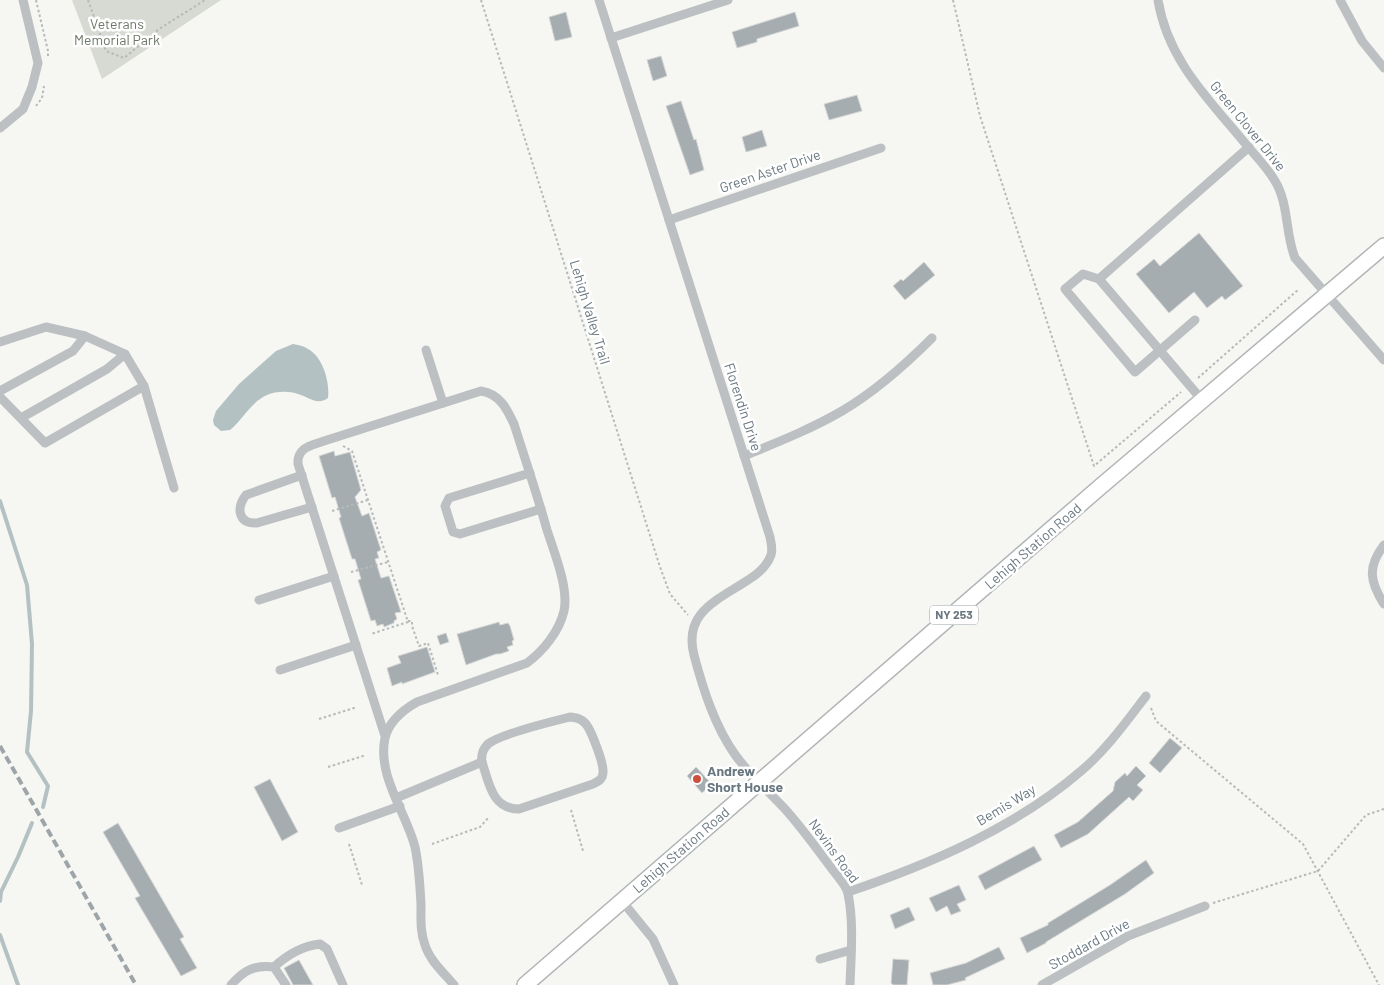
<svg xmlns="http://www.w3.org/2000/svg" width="1384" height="985" font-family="Barlow,sans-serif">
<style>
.green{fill:#d6dad3}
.water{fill:#b4c1c3}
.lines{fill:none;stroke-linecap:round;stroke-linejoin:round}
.stream{stroke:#b4c1c3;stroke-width:4}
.building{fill:#a6adb1;stroke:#d7d7d6}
.major-casing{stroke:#b0b5b7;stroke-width:18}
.path{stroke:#b6babb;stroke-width:2;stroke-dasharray:2.5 2.5;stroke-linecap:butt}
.minor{stroke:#bcc0c2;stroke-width:9}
.major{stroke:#fff;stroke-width:15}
.rail{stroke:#9ea5a8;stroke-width:4;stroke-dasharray:8 4;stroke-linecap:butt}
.poi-dot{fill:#ce4f3b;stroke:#fff;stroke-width:2}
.labels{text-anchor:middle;stroke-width:5;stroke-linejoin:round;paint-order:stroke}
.shield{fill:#fff;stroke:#96a0a6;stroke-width:1}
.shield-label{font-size:12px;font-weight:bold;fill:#697880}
.park-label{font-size:14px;fill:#6c7867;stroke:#fff}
.street-label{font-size:14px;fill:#697880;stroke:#fff}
.poi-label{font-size:14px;font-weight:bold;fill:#697880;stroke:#fff;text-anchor:start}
</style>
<rect width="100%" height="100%" fill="#f6f6f3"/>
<!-- green -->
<polygon class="green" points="72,0 221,0 102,79"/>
<!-- water -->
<path class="water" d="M293,344C298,345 304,346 308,349C323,357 330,382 328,398C317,406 309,397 298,394C289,391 276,391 267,395C251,402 243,419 230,430L221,431L214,425L213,420L216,411L239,384L276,351Z"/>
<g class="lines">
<!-- stream -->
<g class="stream">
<polyline points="0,501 27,585 32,644 31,711 27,752 48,786 43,807"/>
<polyline points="0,901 1,892 18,857 32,823"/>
<polyline points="0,935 18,985"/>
</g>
</g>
<!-- building -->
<g class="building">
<polygon points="566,12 572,37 555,41 549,17"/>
<polygon points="795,12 799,26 757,39 757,42 737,48 732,32"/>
<polygon points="661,56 667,76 653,81 647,60"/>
<polygon points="857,95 862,111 829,120 824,104"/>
<polygon points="681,101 694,140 696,139 704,170 690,175 666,106"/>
<polygon points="762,130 767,146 746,152 742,137"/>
<polygon points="1199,233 1243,286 1225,300 1222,296 1207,308 1194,292 1169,313 1136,274 1154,259 1160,266"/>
<polygon points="924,262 935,275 905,300 893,286 901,279 903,281"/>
<polygon points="334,451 335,456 350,452 361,490 355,497 362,516 369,513 381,550 377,552 379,558 375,559 381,578 389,576 401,612 395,613 397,619 394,621 394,623 384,627 383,624 377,626 375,620 371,621 358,580 361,579 355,559 352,559 339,518 341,517 335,497 332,498 319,456"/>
<polygon points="499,622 500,625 508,623 510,626 514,640 512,641 513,645 507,647 509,651 500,654 496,654 466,665 457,634"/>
<polygon points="446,633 449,642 440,645 437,636"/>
<polygon points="427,647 435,672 402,684 402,682 392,686 387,668 401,663 398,656"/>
<polygon points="1170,738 1182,748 1160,773 1149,763"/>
<polygon points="1136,766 1146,776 1137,785 1143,790 1133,801 1129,797 1088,834 1061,848 1054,835 1078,822 1113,791 1115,782 1125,773 1127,776"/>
<polygon points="696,767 710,782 708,784 710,786 702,793 687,776"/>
<polygon points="270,779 298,832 282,841 254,787"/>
<polygon points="118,823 184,937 180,939 197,968 181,976 135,898 140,896 103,832"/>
<polygon points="1034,846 1042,860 985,890 978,876"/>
<polygon points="1146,860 1154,873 1125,894 1046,942 1046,943 1027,953 1020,938 1048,925 1048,923 1110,885"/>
<polygon points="959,885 966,900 957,904 961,911 951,915 947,906 936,912 929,898"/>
<polygon points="909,907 915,920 895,929 890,915"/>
<polygon points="999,947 1005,959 965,978 966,980 947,985 933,985 930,973 966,963"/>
<polygon points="893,959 909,960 907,985 893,985 891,983"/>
<polygon points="299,960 313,985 293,985 284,968"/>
</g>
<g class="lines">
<!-- major casing -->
<g class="major-casing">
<polyline id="major" points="525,985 1100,487 1384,246"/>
</g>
<!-- path -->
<g class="path">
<polyline points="36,0 48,51 48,56"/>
<polyline points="88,0 106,51 124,58 159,29 205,0"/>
<polyline points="481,0 660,567 670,594 688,615"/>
<polyline points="953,0 980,116 1094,466 1181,392"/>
<polyline points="36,106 42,98 44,86"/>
<polyline points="1198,378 1299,289"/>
<polyline points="343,446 352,451 408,622 371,634"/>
<polyline points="332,511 368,500"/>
<polyline points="351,572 388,562"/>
<polyline points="408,621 412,621 412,626 419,646 428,643 438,675"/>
<polyline points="1151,708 1156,721 1303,844 1379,985"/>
<polyline points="319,719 357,707"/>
<polyline points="328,767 366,755"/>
<polyline points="571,810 583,851"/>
<polyline points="349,844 362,885"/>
<polyline points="432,844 480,827 489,817"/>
<polyline points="1213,903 1318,871 1366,815 1384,809"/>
</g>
<!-- minor -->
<g class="minor">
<path d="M599,0L770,537C771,543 773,549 771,555C767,566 758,574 748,580C718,600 683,612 694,655C703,689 715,727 736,756C750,775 769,792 785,809C802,828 817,849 832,869C837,876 847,886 848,894C854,921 851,957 850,985"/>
<path d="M1158,0C1168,62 1211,101 1249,148C1258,158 1268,169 1275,181C1289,204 1285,233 1295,258L1384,360"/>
<polyline points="1340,0 1362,41 1384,68"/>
<polyline points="611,38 728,0"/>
<polyline points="0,128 23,109 32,87 38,63 23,0"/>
<polyline points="669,220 881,148"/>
<polyline points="1099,279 1083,274 1065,289 1135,372 1195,320"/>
<polyline points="0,342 46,327 85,336 125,354 144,386 45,443 0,397"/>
<polyline points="426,350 443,403"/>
<polyline points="144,386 174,488"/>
<polyline points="0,391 73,351 85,336"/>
<polyline points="1202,400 1099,279 1249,147"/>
<polyline points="21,418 107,369 125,354"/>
<path d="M744,456C778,442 811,429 842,411C876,391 905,365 932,338"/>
<polyline points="530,473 449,498 445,506 453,532 460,534 541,509"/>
<path d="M302,475L246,495C236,508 238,524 257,523L312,507"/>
<path d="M1384,545C1367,567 1370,582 1384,604"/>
<polyline points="259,600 334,576"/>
<polyline points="280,670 356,645"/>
<path d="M570,717C577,718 580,718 585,723C591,729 604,764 603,772C603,779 599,781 593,784L519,809C492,809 489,783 482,762C481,756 483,749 488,744C500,734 554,721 570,717Z"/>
<path d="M385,736L298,464C297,447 311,446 324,441L481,391C500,394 507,409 514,424C525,459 537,494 547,530C554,552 569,588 564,611C559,632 543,651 527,663L417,702C403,710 389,721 385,738C377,776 406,812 415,847C419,866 420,885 421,904C421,918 420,932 425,945C430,961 444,973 454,985"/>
<polyline points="396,798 482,762"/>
<polyline points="339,828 400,806"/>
<path d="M848,892C930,864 1015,828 1081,771C1106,750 1126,722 1146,696"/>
<polyline points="622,901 653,939 674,985"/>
<polyline points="820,959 851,950"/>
<path d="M274,967C287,955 302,946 320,944L327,949L343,985"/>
<path d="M231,985C244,970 254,965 274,967L286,985"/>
<polyline points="1042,985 1128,936 1205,906"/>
</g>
<!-- major -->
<use href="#major" class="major"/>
<!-- rail -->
<polyline class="rail" points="0,746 136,985"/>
</g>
<!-- markers -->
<circle class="poi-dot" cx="697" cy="779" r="5"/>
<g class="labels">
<!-- shield labels -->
<rect class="shield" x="930" y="605.5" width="48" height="19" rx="4"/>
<g class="shield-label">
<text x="954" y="619">NY 253</text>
</g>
<!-- park labels -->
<g class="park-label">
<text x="117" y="29">Veterans<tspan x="117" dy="16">Memorial Park</tspan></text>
</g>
<!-- street labels -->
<g class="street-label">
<text transform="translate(1248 126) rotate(51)" y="5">Green Clover Drive</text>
<text transform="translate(770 171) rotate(-19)" y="5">Green Aster Drive</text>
<text transform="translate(590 312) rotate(73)" y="5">Lehigh Valley Trail</text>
<text transform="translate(743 407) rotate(72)" y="5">Florendin Drive</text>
<text transform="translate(1033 546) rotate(-41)" y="5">Lehigh Station Road</text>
<text transform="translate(1006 805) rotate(-31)" y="5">Bemis Way</text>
<text transform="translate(681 850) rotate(-41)" y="5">Lehigh Station Road</text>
<text transform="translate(834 851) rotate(54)" y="5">Nevins Road</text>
<text transform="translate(1089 944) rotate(-29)" y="5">Stoddard Drive</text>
</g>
<!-- poi labels -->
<g class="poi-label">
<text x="707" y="776">Andrew<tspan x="707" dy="16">Short House</tspan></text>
</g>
</g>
</svg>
